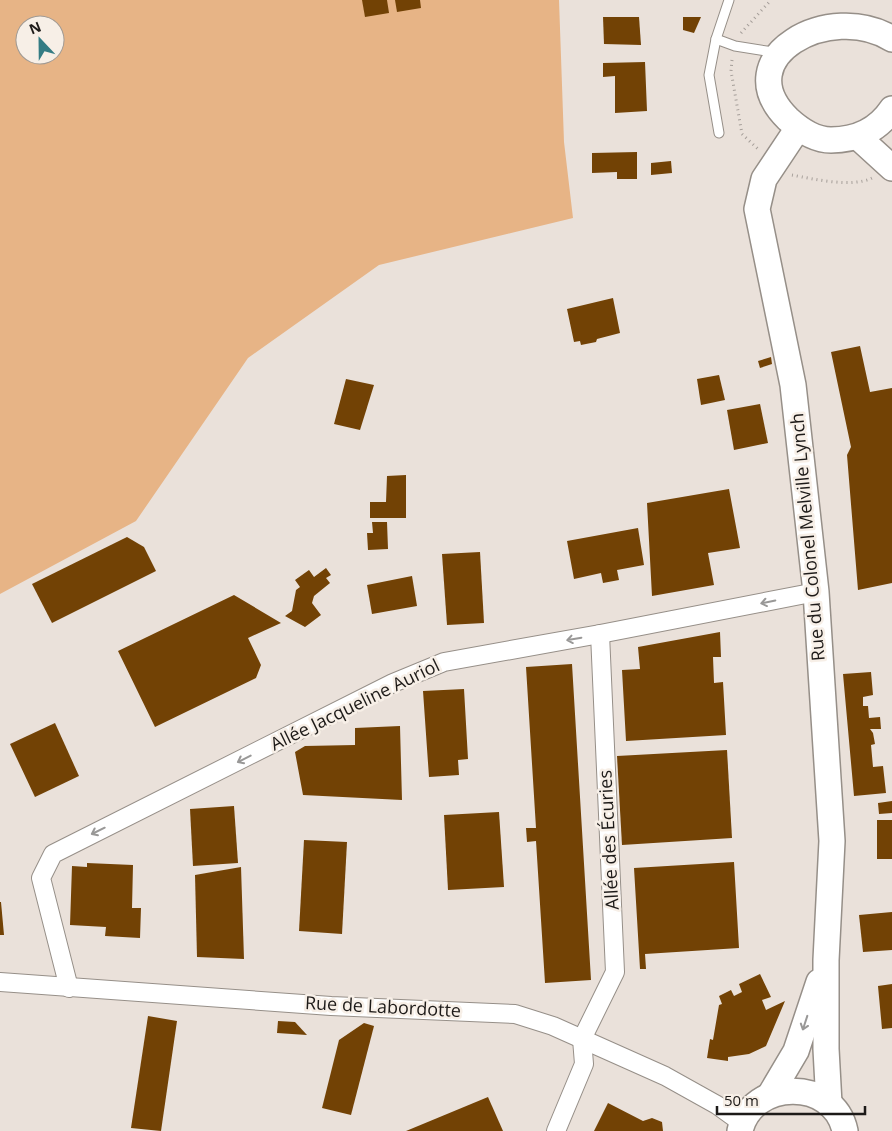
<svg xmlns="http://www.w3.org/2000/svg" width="892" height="1131" font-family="'Open Sans',sans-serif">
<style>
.green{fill:#e7b486;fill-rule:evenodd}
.building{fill:#724205}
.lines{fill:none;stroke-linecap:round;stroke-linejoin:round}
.lane-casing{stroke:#968f88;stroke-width:11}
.street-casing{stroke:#968f88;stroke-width:20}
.secondary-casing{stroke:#968f88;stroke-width:28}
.path{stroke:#a59e99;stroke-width:3;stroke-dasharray:1 4;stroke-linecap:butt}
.lane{stroke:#fff;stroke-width:9}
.street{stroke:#fff;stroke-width:18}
.secondary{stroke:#fff;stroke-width:25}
.oneway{stroke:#999897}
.labels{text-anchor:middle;stroke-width:5;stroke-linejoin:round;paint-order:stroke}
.street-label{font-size:18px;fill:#1d1a18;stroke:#f7efe7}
</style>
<rect width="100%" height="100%" fill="#eae1da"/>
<!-- green -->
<path class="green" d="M0,0H559L564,142L573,218L379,265L248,358L136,521L0,594ZM25,25H55V55H25Z"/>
<!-- building -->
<g class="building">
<polygon points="362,0 387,0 389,13 365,17"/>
<polygon points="395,0 420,0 421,8 397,12"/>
<polygon points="603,17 639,17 641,45 604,44"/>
<polygon points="683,17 701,17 694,33 683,30"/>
<polygon points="645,62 647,111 615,113 615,76 603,77 603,63"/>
<polygon points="637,152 637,179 617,179 617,172 592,173 592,153"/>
<polygon points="671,161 672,173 651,175 651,163"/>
<polygon points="613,298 620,333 597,339 596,342 581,345 580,341 574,342 567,309"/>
<polygon points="860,346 870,392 892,388 892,583 858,590 847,455 851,447 831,352"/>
<polygon points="771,357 772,364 760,368 758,361"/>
<polygon points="719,375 725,400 701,405 697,379"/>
<polygon points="346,379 374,385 360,430 334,424"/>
<polygon points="760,404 768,443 734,450 727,410"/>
<polygon points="406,475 406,518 370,518 370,502 386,502 387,476"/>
<polygon points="729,489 740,548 708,553 714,585 652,596 647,503"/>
<polygon points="372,522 387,522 388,549 368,550 367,533 373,533"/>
<polygon points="638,528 644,565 617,570 619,580 603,583 601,573 574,579 567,541"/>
<polygon points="127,537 144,547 156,571 52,623 32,584"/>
<polygon points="480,552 484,623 447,625 442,554"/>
<polygon points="326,568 331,575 326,578 330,583 314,596 312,603 321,615 305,627 285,616 292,611 296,590 300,587 295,580 309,570 314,577"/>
<polygon points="412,576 417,606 372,614 367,585"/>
<polygon points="234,595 281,623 248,638 261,665 256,678 155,727 118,651"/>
<polygon points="720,632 721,657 713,657 714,683 723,682 726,735 626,741 622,670 640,669 638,647"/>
<polygon points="572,664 591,980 545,983 536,841 527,842 526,828 536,828 526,667"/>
<polygon points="871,672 873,695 863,697 863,706 868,706 869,718 880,717 881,729 870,729 873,733 875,744 871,745 873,767 883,766 886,793 854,796 843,674"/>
<polygon points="464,689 468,759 458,760 459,775 429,777 423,691"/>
<polygon points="55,723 79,776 35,797 10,744"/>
<polygon points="400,726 402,800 303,795 295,752 305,746 355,745 355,728"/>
<polygon points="727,750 732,838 622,845 617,756"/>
<polygon points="892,801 892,813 879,814 878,803"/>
<polygon points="234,806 238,863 193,866 190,809"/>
<polygon points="499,812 504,887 448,890 444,815"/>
<rect x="877" y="820" width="15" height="39"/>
<polygon points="304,840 347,842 342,934 299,931"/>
<polygon points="734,862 739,948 645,954 646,969 640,969 634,868"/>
<polygon points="87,863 133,865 132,908 141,908 140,938 105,936 106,927 70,925 72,866 87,867"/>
<polygon points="241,867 244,959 197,957 195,875"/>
<polygon points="0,902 1,902 4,935 0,935"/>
<polygon points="892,912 892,950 863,952 859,915"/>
<polygon points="760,974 771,997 762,1000 766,1010 785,1001 766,1046 749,1054 728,1057 728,1061 707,1058 710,1039 713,1040 719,1005 722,1004 719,996 731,990 734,996 742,992 739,984"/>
<polygon points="892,984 892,1028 882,1029 878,986"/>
<polygon points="148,1016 177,1021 161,1131 131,1128"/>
<polygon points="278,1021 295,1022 307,1035 277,1033"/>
<polygon points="364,1023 374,1026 351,1115 322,1108 339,1040"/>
<polygon points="488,1097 503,1131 406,1131"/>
<polygon points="608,1103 643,1121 652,1118 662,1122 663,1131 594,1131"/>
</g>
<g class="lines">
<!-- lane casing -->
<g class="lane-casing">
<g id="lane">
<polyline points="716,39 735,46 773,52"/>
<polyline points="719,133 709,75 716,39 729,0"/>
</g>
</g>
<!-- street casing -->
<g class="street-casing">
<g id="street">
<polyline points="0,982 331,1006 515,1014 553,1026 665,1076 717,1105 742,1123"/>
<polyline points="69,988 41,878 53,854 393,683 444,662 600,634 816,592"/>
<polyline points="582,1039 615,972 600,634"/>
<polyline points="556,1131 584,1064 582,1039"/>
</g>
</g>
<!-- secondary casing -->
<g class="secondary-casing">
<g id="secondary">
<path d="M892,39C831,0 725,57 788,119C800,130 814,140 831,140C856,140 878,130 892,109"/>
<polyline points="798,128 764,179 757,209 793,385 816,592 832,841 826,960 826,1049 829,1104"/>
<polyline points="858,137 892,168"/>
<polyline points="770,1095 796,1051 819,982"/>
<path d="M740,1131C751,1079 834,1077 845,1131"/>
</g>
</g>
<!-- path -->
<g class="path">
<polyline points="741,33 771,0"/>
<polyline points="732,60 731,71 742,134 759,150"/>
<path d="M792,175C813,179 852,188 872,178"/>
</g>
<!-- lane -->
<use href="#lane" class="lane"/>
<!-- street -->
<use href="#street" class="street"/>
<!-- secondary -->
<use href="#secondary" class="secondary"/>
</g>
<!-- one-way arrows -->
<defs><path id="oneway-shaft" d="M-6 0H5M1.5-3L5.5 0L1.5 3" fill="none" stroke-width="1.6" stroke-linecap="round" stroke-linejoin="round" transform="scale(1.25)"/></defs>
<g class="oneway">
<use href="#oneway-shaft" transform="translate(768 602) rotate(168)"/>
<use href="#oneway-shaft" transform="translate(574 639) rotate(170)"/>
<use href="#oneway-shaft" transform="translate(244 759) rotate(153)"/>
<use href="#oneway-shaft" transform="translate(98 831) rotate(154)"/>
<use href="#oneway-shaft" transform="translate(805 1023) rotate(108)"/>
</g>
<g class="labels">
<!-- street labels -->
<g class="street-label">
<text transform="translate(808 537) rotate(-95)" y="6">Rue du Colonel Melville Lynch</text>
<text transform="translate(355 705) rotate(-26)" y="6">Allée Jacqueline Auriol</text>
<text transform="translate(609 840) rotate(-93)" y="6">Allée des Écuries</text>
<text transform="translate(383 1007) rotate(3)" y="6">Rue de Labordotte</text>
</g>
</g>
<!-- north arrow -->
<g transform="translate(40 40) rotate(338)"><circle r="24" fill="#f7efe7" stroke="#a09a94"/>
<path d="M0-4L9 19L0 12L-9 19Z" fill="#347c84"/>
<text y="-8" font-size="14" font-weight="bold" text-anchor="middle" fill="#1d1a18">N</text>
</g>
<!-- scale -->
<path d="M717 1106v8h148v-8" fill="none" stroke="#1d1a18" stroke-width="2.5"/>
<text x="724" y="1106" font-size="15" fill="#1d1a18" stroke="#f7efe7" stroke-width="4" paint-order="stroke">50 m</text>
</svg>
